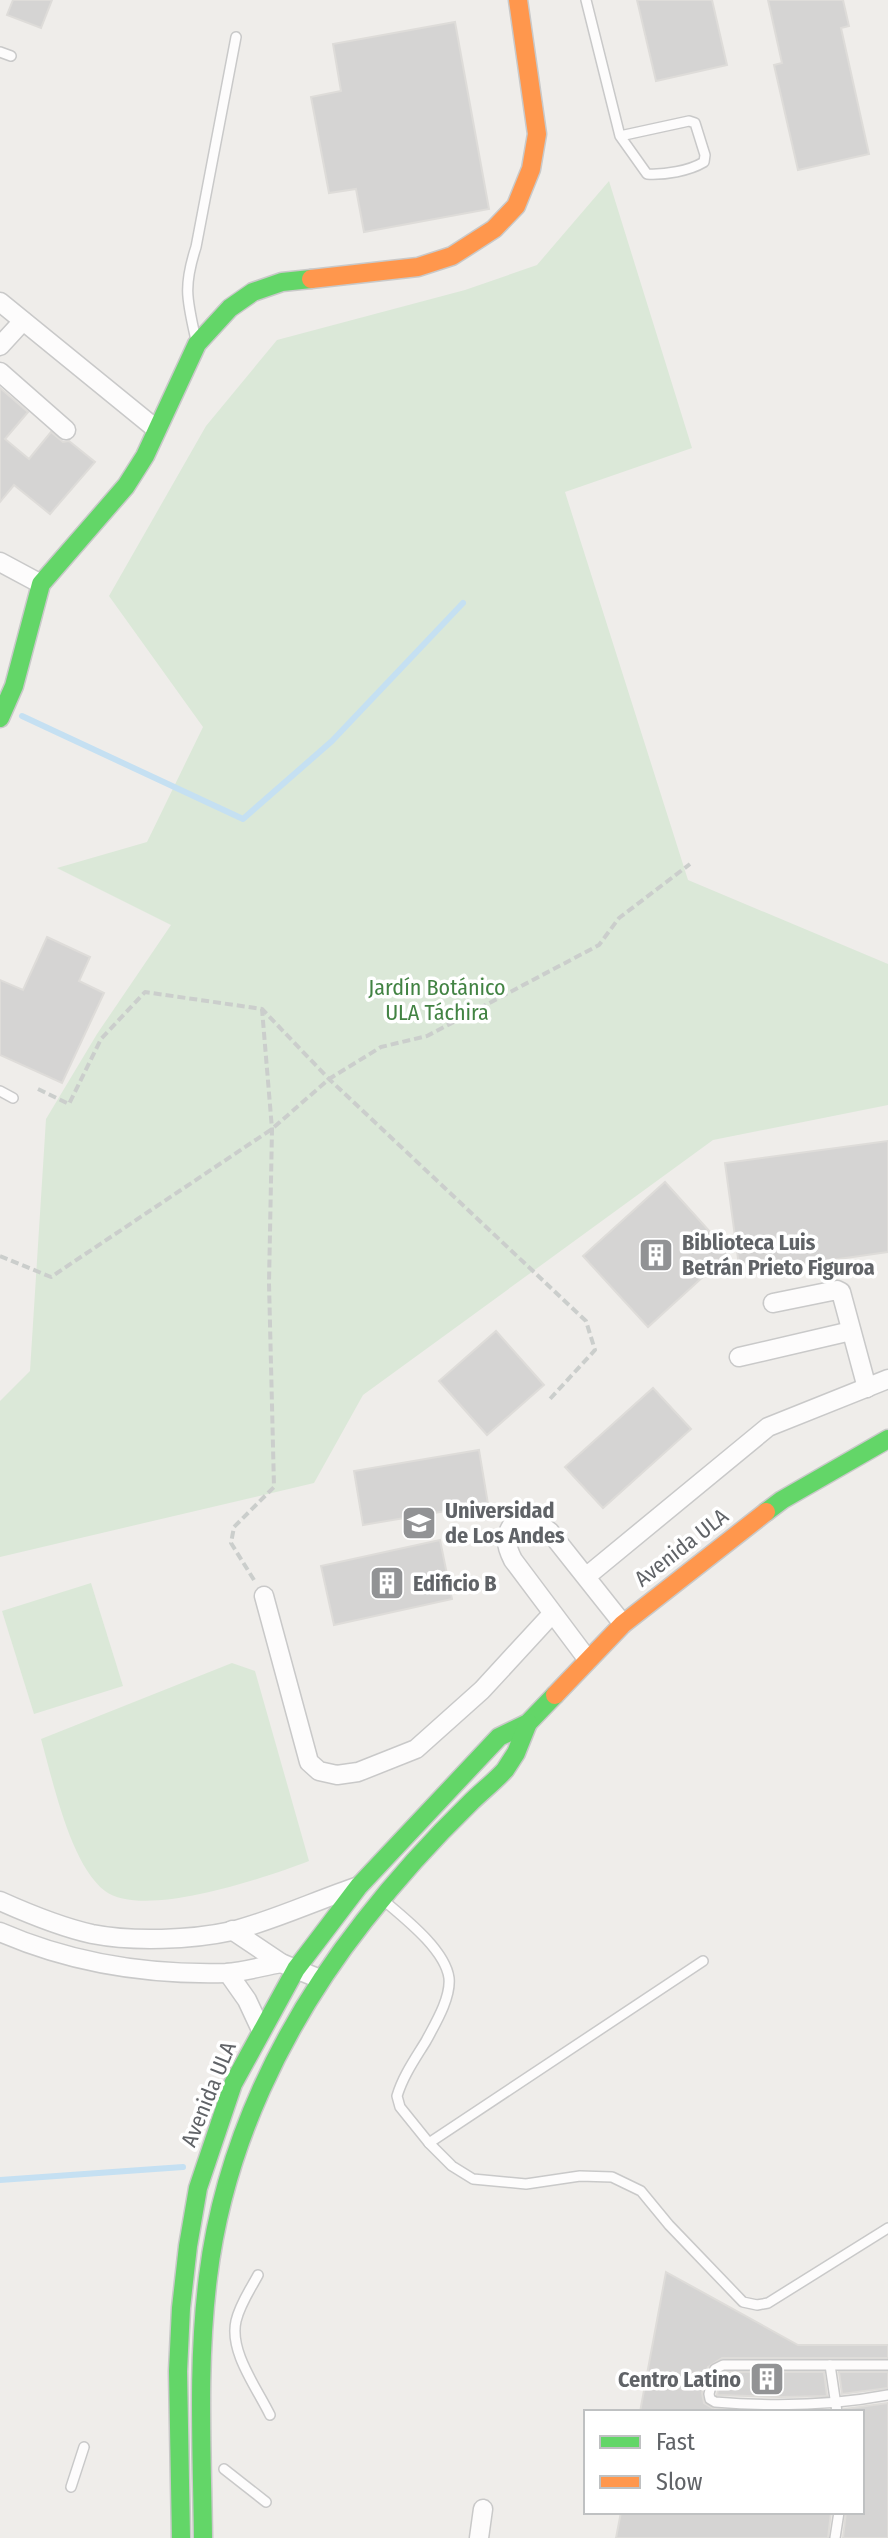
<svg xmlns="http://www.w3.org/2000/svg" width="888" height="2538" font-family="'Fira Sans Condensed',sans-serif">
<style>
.green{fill:#dbe8d8}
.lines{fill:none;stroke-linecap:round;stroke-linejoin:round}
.stream{stroke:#c5e0f2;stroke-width:6}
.building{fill:#d5d4d3;stroke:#dedcd9;stroke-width:2}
.lane-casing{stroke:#c9c9c9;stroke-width:12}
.street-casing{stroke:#c9c9c9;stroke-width:21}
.fast-casing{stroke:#c9c9c9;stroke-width:21}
.slow-casing{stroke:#c9c9c9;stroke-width:21}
.path{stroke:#cbcecc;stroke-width:4;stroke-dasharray:8 4;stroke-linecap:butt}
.lane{stroke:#fdfcfc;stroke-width:9}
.street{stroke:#fdfcfc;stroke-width:18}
.fast{stroke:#63d668;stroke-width:18}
.slow{stroke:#ff974d;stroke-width:18}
.labels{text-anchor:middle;stroke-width:7;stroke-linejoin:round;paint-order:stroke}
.park-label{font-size:22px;fill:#428343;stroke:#fff}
.poi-label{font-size:22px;font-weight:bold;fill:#606367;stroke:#fff;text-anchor:start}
.street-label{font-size:22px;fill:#606367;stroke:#fff}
</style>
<rect width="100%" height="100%" fill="#efedea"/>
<!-- green -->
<g class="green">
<polygon points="609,181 692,448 565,492 688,880 888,964 888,1105 713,1140 363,1395 314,1483 0,1557 0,1401 30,1371 46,1119 97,1034 171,925 57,868 147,842 203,727 109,596 206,426 277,340 465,290 537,265"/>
<polygon points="91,1583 123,1686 34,1714 2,1611"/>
<path d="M232,1663L255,1671L309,1861C267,1877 144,1920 105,1891C70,1864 53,1781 41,1739Z"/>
</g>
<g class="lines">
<!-- stream -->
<g class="stream">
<polyline points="22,716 243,819 332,741 463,603"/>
<polyline points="0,2180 183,2167"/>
</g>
</g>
<!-- building -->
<g class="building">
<polygon points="13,0 52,0 41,28 7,15"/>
<polygon points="637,0 712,0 727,65 656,81"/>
<polygon points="768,0 843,0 849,26 841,28 869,154 798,170 774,65 782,63"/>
<polygon points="455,22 489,209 364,232 356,189 329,193 311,97 341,91 333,44"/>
<polygon points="0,388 28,412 5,439 29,459 51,432 63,442 69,441 95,462 50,514 14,485 0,502"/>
<polygon points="47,937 90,957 79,981 104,993 62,1083 0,1055 0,980 23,990"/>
<polygon points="888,1141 888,1252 740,1273 725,1163"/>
<polygon points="665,1182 729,1253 648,1327 583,1256"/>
<polygon points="496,1331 544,1385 487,1435 439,1381"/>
<polygon points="653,1388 691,1429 603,1508 565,1467"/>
<polygon points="479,1450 488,1504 363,1525 354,1471"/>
<polygon points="440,1540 452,1599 334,1625 321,1566"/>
<polygon points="666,2272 798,2345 888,2345 888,2358 722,2358 708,2367 702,2393 704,2403 714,2409 757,2412 640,2412"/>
<polygon points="725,2372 824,2372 827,2396 780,2397 717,2395 721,2374"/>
<polygon points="839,2372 888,2372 888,2388 842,2394"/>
<polygon points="888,2403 888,2538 843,2538 846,2512 862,2512 862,2412 844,2412 844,2409"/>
<polygon points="621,2512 831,2512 828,2538 616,2538"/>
</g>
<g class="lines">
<!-- lane casing -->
<g class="lane-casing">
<g id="lane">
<path d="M586,0L620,136L647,174C665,175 689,171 704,162L705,155L695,123L689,121L620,136"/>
<polyline points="0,52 11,56"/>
<path d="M196,340C187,300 183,287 196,247L236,37"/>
<polyline points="0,1091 13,1098"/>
<path d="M382,1899C403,1917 445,1949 449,1978C451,1998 435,2024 426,2041C415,2059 403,2076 397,2096L400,2107L429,2143L452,2166L473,2179L526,2184L580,2176L612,2177L641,2191L669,2225L743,2302L757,2305L768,2303L888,2228"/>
<polyline points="429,2143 703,1961"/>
<path d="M258,2275C250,2290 240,2304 236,2321C229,2352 257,2388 270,2415"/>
<polyline points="830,2365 837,2412"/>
<path d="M888,2365H723L715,2369L709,2394L710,2399L715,2402C774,2407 830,2406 888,2395"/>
<polyline points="224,2469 266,2502"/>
<polyline points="71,2487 84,2447"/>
<polyline points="835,2538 839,2512"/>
</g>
</g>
<!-- street casing -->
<g class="street-casing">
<g id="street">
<polyline points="0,302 156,429"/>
<polyline points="0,346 23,321"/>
<polyline points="0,372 66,430"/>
<polyline points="0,562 41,584"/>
<polyline points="773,1303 837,1290 841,1292 867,1388"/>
<polyline points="739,1357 851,1331"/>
<polyline points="587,1576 768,1427 888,1379"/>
<polyline points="264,1596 309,1762 319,1771 337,1775 358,1772 416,1749 482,1690 552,1614"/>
<path d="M588,1660L513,1560C505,1544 504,1536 514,1522L534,1520L550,1532L623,1624"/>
<path d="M0,1901C29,1914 60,1927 92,1934C133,1942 191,1940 232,1931C275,1920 317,1900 359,1886"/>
<polyline points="232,1930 281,1963 320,1979"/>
<path d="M0,1932C71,1963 148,1975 226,1973C244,1972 263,1966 281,1963"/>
<polyline points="228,1973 247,2000 261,2030"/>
<polyline points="479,2538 483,2509"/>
</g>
</g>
<!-- fast casing -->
<g class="fast-casing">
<g id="fast">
<polyline points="0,718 14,686 41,584 126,486 145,456 197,344 230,308 253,292 282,282 311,279"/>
<polyline points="766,1512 782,1500 888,1439"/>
<polyline points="181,2538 178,2371 181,2308 188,2246 198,2188 233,2084 296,1969 359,1886 499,1737 528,1723 555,1695"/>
<path d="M203,2538C202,2451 197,2364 208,2277C224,2146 283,2024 364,1921C396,1880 432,1840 470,1803C481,1792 494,1782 505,1770L516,1753L528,1723"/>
</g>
</g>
<!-- slow casing -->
<g class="slow-casing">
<g id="slow">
<polyline points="311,279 418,267 452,256 494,229 516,206 531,169 537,134 518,0"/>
<polyline points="555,1695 623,1624 766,1512"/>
</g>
</g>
<!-- path -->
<g class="path">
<polyline points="38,1089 69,1104 101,1039 145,992 262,1009 329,1079 586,1321 595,1350 549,1400"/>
<polyline points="0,1256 51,1277 272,1129 329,1079 381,1047 427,1036 599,945 619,918 690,864"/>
<polyline points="254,1580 231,1543 234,1527 274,1487 269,1283 272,1129 262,1009"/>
</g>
<!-- lane -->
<use href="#lane" class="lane"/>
<!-- street -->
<use href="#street" class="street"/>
<!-- fast -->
<use href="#fast" class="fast"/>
<!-- slow -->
<use href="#slow" class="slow"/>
</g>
<!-- icons -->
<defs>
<g id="building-square" transform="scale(1.8)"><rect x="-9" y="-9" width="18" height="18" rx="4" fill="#929395" stroke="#fff"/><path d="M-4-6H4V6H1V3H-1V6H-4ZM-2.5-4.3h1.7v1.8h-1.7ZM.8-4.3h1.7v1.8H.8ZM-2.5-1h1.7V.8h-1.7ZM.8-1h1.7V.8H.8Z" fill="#fff"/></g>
<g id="university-square" transform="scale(1.8)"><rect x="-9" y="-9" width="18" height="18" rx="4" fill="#929395" stroke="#fff"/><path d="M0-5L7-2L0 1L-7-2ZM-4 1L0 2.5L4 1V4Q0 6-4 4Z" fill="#fff"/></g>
</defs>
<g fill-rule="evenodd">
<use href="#building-square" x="656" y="1255"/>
<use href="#university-square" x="419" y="1523"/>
<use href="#building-square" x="387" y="1583"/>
<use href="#building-square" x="767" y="2379"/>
</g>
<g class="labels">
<!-- park labels -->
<g class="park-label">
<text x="437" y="995">Jardín Botánico<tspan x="437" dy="25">ULA Táchira</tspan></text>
</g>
<!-- poi labels -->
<g class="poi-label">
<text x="682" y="1250">Biblioteca Luis<tspan x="682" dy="25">Betrán Prieto Figuroa</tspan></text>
<text x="445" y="1518">Universidad<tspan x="445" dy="25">de Los Andes</tspan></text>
<text x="413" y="1591">Edificio B</text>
<text x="741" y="2387" text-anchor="end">Centro Latino</text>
</g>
<!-- street labels -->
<g class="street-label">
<text transform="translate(681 1547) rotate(-38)" y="8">Avenida ULA</text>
<text transform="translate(208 2094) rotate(-68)" y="8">Avenida ULA</text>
</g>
</g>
<!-- legend -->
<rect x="584" y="2410" width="280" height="104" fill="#ffffff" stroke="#bfc1c2" stroke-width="2"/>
<rect x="600" y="2436" width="40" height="12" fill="#63d668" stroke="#bfc1c2" stroke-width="2"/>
<text x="656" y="2450" font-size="24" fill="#606367">Fast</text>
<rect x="600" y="2476" width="40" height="12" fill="#ff974d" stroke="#bfc1c2" stroke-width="2"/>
<text x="656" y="2490" font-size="24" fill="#606367">Slow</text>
</svg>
